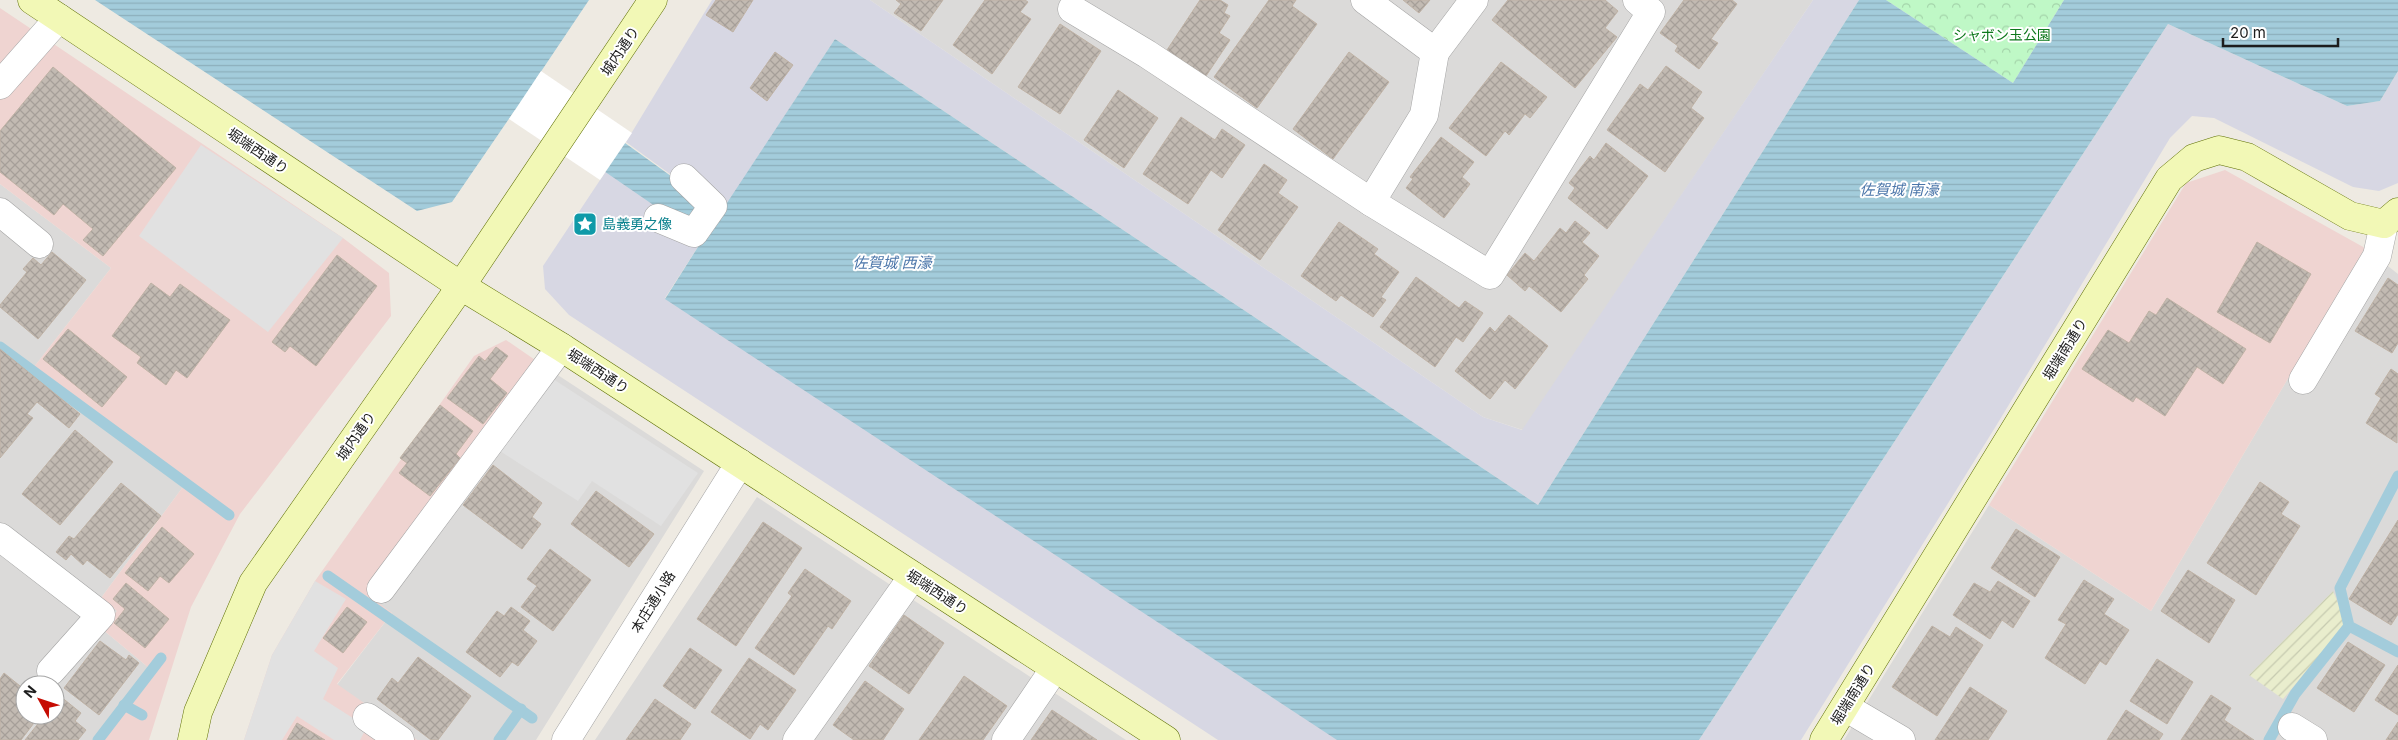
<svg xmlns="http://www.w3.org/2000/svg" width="2398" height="740" font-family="Inter,'Noto Sans JP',sans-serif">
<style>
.residential{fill:#dbdad9;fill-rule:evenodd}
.commercial{fill:#efd4d1}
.farmland{fill:url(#farmland-furrows)}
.park{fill:url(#park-crowns)}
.parking{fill:#e1e1e1}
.plaza{fill:#d7d7e3}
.water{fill:url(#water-rules)}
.pier{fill:#fff}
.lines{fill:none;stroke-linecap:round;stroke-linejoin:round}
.stream{stroke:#a3ccdb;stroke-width:11}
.building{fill:url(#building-cross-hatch);stroke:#bfb2a5}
.street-casing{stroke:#a4a4a4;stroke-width:29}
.secondary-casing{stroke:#607106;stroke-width:29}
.street{stroke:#fff;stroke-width:28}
.secondary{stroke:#f2f8b6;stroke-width:28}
.labels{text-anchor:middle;stroke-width:4;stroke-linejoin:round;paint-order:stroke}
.park-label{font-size:14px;fill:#0d781b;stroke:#fff}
.street-label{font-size:14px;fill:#1d1d1d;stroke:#fff}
.culture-label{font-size:14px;fill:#0d838f;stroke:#fff;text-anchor:start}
.water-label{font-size:15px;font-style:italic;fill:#4b76aa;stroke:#fff}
</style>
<defs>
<pattern id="farmland-furrows" width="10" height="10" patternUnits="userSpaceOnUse" patternTransform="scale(1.25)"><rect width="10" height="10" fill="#e9edcd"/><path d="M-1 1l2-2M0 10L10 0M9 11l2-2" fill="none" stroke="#c7cbb0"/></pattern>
<pattern id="park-crowns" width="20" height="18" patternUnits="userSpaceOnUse" patternTransform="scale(1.25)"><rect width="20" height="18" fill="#bff8c6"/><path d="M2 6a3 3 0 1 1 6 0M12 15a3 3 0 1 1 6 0" fill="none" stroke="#a4d4aa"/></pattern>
<pattern id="water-rules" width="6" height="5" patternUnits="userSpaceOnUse" patternTransform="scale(1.25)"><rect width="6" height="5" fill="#a3ccdb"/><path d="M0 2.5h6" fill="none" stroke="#8cafbc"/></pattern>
<pattern id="building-cross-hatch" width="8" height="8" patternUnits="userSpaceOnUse" patternTransform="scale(1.25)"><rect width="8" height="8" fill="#c2bab2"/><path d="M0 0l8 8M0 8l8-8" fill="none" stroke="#a69f99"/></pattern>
</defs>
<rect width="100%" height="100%" fill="#eeeae2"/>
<!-- residential -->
<g class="residential">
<polygon points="870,0 1813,0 1523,430 1483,417"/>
<path d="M0,184L111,268L34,367L188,480L101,598L117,611L102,629L155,673L103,740H0ZM25,685H55V715H25Z"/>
<polygon points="2365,248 2398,274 2398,740 1844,740 1989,505 2151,611"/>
<polygon points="541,364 704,471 536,740 417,740 337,685 392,613 368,596"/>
<polygon points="757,497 1126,740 595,740"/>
</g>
<!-- commercial -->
<g class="commercial">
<polygon points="0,8 343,238 389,273 391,316 240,514 191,607 149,740 103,740 155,673 102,629 117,611 101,598 188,480 34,367 111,268 0,184"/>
<polygon points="2225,170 2365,248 2151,611 1989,505 2186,183"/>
<polygon points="506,340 541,364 368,595 392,613 337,684 417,740 244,740 272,655 315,581 474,356"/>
</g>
<!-- farmland -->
<polygon class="farmland" points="2333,591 2346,623 2283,699 2249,675"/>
<!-- park -->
<polygon class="park" points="1886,0 2064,0 2013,83"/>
<!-- parking -->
<g class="parking">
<polygon points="201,145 343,238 268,332 139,236"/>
<polygon points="553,379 698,473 661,526 592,481 578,501 500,451"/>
<polygon points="315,581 346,599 314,651 338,668 323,699 367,727 360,740 334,740 297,716 282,740 244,740 272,655"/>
</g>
<!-- plaza -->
<g class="plaza">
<polygon points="712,0 870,0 1483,417 1522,430 1813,0 1859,0 1538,505 835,39 722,212 626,142"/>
<polygon points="2168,24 2347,106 2380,101 2398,71 2398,183 2379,191 2353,187 2214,118 2192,116 2170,138 1996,426 1801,740 1699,740"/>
<polygon points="606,171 703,239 665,298 1338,740 1218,740 569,315 545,289 543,266"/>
</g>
<!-- water -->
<polygon class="water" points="95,0 589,0 536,79 721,212 835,39 1538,505 1859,0 1886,0 2013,83 2064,0 2398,0 2398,71 2380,101 2347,106 2168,24 1699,740 1337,740 665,299 703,239 515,110 452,202 417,211"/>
<!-- pier -->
<polygon class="pier" points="541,71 632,133 600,180 509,119"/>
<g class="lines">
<!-- stream -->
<g class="stream">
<polyline points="0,347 229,515"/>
<polyline points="2398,476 2340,588 2349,626 2398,652"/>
<polyline points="328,576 532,718"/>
<polyline points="124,705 142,715"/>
<polyline points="98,740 161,658"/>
<polyline points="499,740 521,709"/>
<polyline points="2269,740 2295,694 2349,626"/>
</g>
</g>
<!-- building -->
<g class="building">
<polygon points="716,0 753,0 733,32 706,15"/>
<polygon points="896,0 943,0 921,31 894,13 901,4"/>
<polygon points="985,0 1025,0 1028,2 1020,12 1031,19 992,74 953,45"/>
<polygon points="1200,0 1220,0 1228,5 1224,13 1230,16 1219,33 1230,40 1206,76 1167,50"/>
<polygon points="1269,0 1296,0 1292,6 1317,24 1257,108 1214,77"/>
<polygon points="1403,0 1430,0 1419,13"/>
<polygon points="1508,0 1605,0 1618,11 1605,28 1617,37 1575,88 1492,20"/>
<polygon points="1684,0 1732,0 1737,4 1711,39 1718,43 1699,69 1675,51 1678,46 1660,33"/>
<polygon points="1060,24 1101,51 1060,114 1018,87"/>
<polygon points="775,52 793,65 767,101 750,88"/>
<polygon points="1349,52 1389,82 1333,159 1293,129"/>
<polygon points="1501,62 1547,97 1530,118 1525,114 1509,135 1505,131 1486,156 1449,128"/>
<polygon points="1666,66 1702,92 1691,108 1704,118 1665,172 1607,130 1640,84 1648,90"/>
<polygon points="53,67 176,168 103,256 83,240 93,229 63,204 54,215 0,172 0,131"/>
<polygon points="1118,90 1158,118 1124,168 1084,140"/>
<polygon points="1181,117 1215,140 1222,129 1245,145 1222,178 1211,170 1188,204 1143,174"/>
<polygon points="1441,137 1474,162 1462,177 1470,184 1444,218 1406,188 1413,179 1410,177"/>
<polygon points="1606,143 1648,176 1607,229 1568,198 1575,188 1569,183 1590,156 1594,160"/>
<polygon points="1264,164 1287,180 1278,193 1298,207 1260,260 1218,230"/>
<polygon points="1575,221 1590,233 1582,242 1599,256 1584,275 1588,279 1561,312 1529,286 1525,291 1507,275 1525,253 1534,261 1560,228 1566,233"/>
<polygon points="1339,222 1378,249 1374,254 1399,272 1381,297 1386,300 1373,317 1341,295 1336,301 1301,276"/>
<polygon points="2257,242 2311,274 2270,343 2217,312"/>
<polygon points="52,252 86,280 38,339 0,307 0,305 27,272 23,269 33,258 41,265"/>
<polygon points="337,255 377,286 316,366 290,346 285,352 272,342"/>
<polygon points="1416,277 1459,308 1465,301 1483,313 1463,342 1456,337 1435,367 1380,327"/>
<polygon points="2388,278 2398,285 2398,343 2392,353 2355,331"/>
<polygon points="151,283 170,297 180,284 230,320 187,378 176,370 166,385 137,363 141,357 112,336"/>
<polygon points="2167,298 2246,349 2223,384 2197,367 2165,416 2136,397 2133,402 2082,369 2108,330 2129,343 2149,311 2156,315"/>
<polygon points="1509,315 1548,346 1515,389 1505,380 1490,399 1455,371 1490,327 1495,332"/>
<polygon points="68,329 127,377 102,407 43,359"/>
<polygon points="496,347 508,356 490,379 507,393 483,424 447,398 479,356 485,361"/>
<polygon points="0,349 80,414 69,428 37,402 27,414 33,418 0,458"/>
<polygon points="2391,369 2398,374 2397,443 2366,423 2381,398 2375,394"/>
<polygon points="440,405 473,431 456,454 460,458 430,496 399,473 407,463 400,458"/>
<polygon points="75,430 113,462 60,525 22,494"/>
<polygon points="493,465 542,503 532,517 541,524 522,549 463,505"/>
<polygon points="2260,482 2289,502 2281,514 2300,526 2256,595 2207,563"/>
<polygon points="121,483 161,516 110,578 87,560 83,565 71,554 66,560 56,552 69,536 74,539"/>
<polygon points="596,491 654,534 629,567 571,524"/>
<polygon points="2398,520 2398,614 2391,625 2349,599"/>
<polygon points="763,522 802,548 736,646 697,619"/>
<polygon points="162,527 194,554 169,583 160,576 148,591 125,573"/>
<polygon points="2016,529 2060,557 2035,597 1991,568"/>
<polygon points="550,549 591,580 553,631 521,607 537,586 527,579"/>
<polygon points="805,569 851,601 832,629 828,626 794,675 755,648 792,596 788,593"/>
<polygon points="2188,570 2235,600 2209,643 2161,611"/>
<polygon points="2084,580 2114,599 2104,614 2129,630 2106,665 2100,661 2085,684 2045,658 2066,624 2058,620"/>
<polygon points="1998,581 2030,601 2013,628 2002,620 1990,639 1953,615 1974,583 1990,592"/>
<polygon points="126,583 169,619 145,648 114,623 125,609 113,599"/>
<polygon points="347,607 367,622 343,653 323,638"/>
<polygon points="511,607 530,621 523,630 537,641 518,666 512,662 500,677 466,652 497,611 504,616"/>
<polygon points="904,615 944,643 909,694 869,666"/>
<polygon points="1932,626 1950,637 1956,627 1983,645 1937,716 1892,687"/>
<polygon points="100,641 126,660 129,655 139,663 99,715 64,688"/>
<polygon points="2348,642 2385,665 2354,712 2317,688"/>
<polygon points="690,648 722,670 695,709 663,686"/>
<polygon points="418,657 471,696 438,740 431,740 377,699 392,678 398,683"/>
<polygon points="749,658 796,690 768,730 760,724 750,739 711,712"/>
<polygon points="2157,659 2193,682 2167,724 2130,701"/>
<polygon points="2398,665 2398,715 2375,700"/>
<polygon points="4,673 25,690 25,715 40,715 21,740 0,740 0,679"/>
<polygon points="964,676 1007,706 983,740 919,740"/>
<polygon points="865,681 904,709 883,740 854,740 833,725"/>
<polygon points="1970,687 2007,711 1988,740 1935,740"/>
<polygon points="2211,695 2231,708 2224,720 2254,740 2181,740"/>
<polygon points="60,696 81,713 75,721 86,730 78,740 25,740 45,715 55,715 55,702"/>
<polygon points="655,699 691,724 680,740 626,740"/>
<polygon points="1052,710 1097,740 1031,740"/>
<polygon points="2126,710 2163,734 2159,740 2107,740"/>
<polygon points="2398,722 2398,740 2386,740"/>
<polygon points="297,723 325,740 287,740"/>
</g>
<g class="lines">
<!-- street casing -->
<g class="street-casing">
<g id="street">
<polyline points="1365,0 1435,52 1474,0"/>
<polyline points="1072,9 1147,54 1371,202"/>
<polyline points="1435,52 1424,115 1371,202 1490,275 1651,12 1637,0"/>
<polyline points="0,85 59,18"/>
<polyline points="0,212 39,244"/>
<polyline points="658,218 694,233 713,206 684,178"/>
<polyline points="2303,380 2377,256 2384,224"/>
<polyline points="0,537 101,615 51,671"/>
<polyline points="381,589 561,347"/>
<polyline points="1845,707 1901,740"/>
<polyline points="367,717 400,740"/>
<polyline points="2292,727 2313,740"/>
<polyline points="566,740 740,463"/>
<polyline points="797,740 913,576"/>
<polyline points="1006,740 1055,668"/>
</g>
</g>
<!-- secondary casing -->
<g class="secondary-casing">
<g id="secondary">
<polyline points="32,0 461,286 561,347 1166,740"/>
<polyline points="192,740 198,712 253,583 461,286 653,0"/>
<polyline points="1824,740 2169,179 2194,158 2219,150 2247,157 2350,216 2384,224 2398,212"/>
</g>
</g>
<!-- street -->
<use href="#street" class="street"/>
<!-- secondary -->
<use href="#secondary" class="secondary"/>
</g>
<!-- icons -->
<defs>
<g id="sight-square" transform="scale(1.25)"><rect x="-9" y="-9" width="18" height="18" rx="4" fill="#0f9aa8" stroke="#fff"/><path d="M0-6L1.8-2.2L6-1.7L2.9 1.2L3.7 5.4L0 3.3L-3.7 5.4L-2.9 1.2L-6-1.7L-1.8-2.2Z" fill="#fff"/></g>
</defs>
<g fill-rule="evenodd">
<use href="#sight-square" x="585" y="224"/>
</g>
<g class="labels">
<!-- park labels -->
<g class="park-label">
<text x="2002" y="40">シャボン玉公園</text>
</g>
<!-- street labels -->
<g class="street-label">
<text transform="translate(620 51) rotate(-56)" y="5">城内通り</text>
<text transform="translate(258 151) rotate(34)" y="5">堀端西通り</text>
<text transform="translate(2065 349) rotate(-58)" y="5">堀端南通り</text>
<text transform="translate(598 371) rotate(33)" y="5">堀端西通り</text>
<text transform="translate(356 436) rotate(-55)" y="5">城内通り</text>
<text transform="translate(937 592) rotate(33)" y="5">堀端西通り</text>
<text transform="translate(653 602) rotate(-58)" y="5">本庄通小路</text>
<text transform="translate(1853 694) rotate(-58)" y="5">堀端南通り</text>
</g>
<!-- culture labels -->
<g class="culture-label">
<text x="602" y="229">島義勇之像</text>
</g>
<!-- water labels -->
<g class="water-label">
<text x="1899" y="195">佐賀城 南濠</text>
<text x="892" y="268">佐賀城 西濠</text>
</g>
</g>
<!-- north arrow -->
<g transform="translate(40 700) rotate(310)"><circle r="24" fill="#ffffff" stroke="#a5a5a5"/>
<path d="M0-4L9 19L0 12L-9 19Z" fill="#c60c03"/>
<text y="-8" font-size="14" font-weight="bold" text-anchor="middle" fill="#1d1d1d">N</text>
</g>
<!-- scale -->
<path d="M2223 38v8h115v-8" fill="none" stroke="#1d1d1d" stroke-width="2.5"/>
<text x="2230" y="38" font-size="15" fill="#1d1d1d" stroke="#ffffff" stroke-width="4" paint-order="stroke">20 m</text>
</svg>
